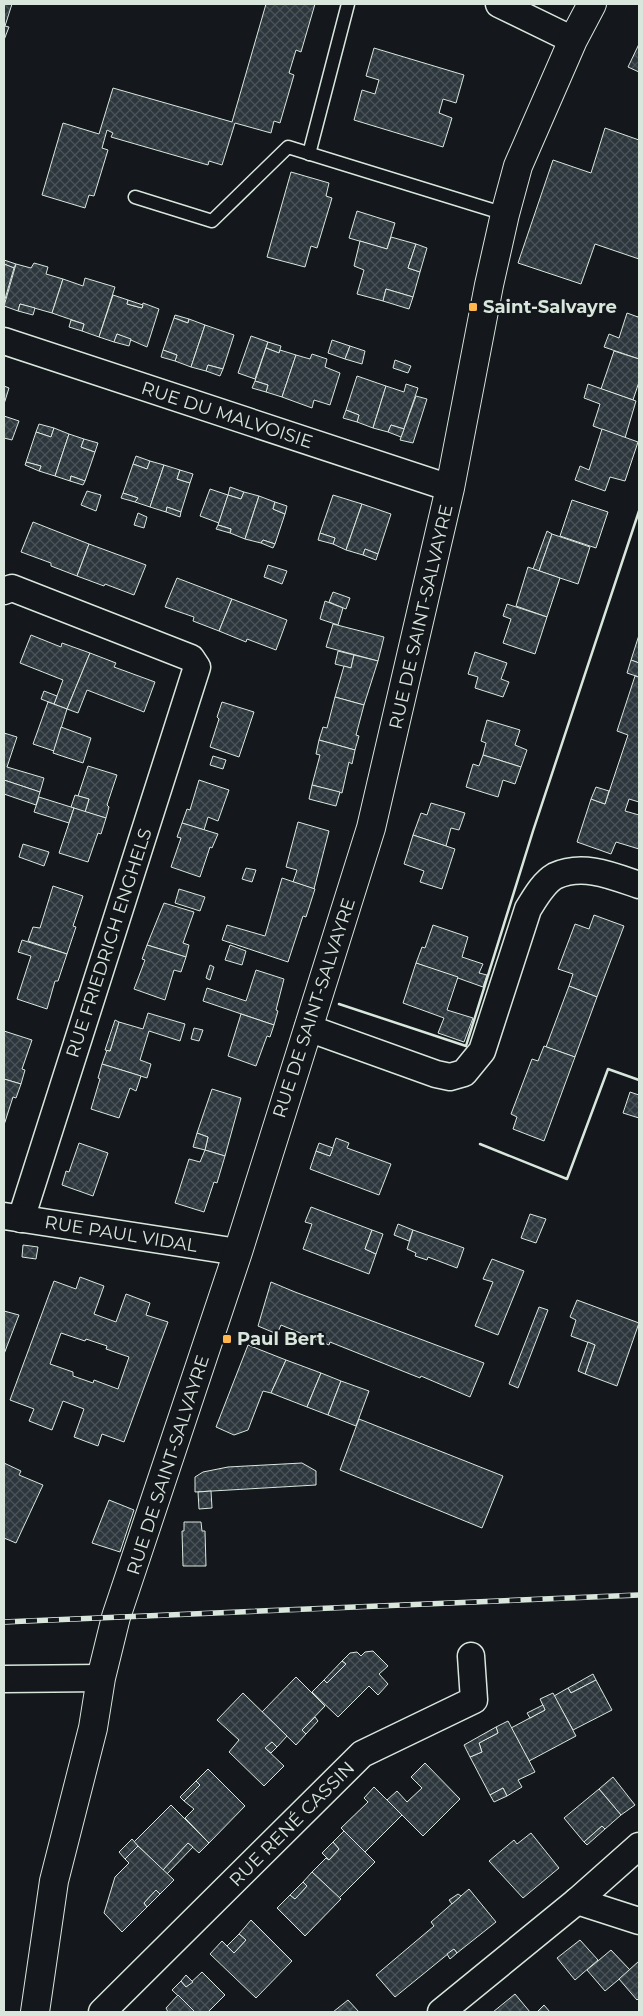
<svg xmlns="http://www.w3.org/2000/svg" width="643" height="2016" font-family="Montserrat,sans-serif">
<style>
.building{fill:url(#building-cross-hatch);stroke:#d8e6dc;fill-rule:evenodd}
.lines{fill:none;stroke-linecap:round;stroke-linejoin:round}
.lane-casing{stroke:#d8e6dc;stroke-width:15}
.street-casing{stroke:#d8e6dc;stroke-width:29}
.secondary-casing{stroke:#d8e6dc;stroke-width:30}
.lane{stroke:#14181c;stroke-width:12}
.street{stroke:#14181c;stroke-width:26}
.secondary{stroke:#14181c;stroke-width:28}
.rail-casing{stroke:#d8e6dc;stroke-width:5.5}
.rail{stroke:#14181c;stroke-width:4;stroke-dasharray:11;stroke-linecap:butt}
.wall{stroke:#d8e6dc;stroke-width:2.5}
.poi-dot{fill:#ffb74d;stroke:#14181c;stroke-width:2}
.labels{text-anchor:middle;stroke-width:4;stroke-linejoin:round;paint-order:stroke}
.poi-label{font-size:18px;font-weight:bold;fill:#d8e6dc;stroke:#14181c;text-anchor:start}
.street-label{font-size:18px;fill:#d8e6dc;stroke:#14181c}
</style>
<defs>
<pattern id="building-cross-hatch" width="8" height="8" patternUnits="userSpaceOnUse" patternTransform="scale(1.25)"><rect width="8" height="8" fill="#2c363c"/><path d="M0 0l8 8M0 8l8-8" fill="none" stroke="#4a5358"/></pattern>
</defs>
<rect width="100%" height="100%" fill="#14181c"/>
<!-- building -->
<g class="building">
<polygon points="4,4 12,4 5,26 9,27 4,40"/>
<polygon points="266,4 315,4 301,52 296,50 289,73 294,75 280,123 274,121 271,133 235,123 222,165 209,161 208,165 111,137 113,133 107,130 102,148 108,150 94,196 89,195 85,208 42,195 63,123 99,134 113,88 232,122"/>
<polygon points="639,44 639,72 628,67"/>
<polygon points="374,48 464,75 456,103 443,99 439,113 452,118 443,147 354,120 362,90 375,94 379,80 366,76"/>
<polygon points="605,128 639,140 639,259 595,244 581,284 518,263 553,160 591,173"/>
<polygon points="291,172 329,183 326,196 332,198 317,248 311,246 305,267 267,257"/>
<polygon points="357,211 395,223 387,249 349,238"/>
<polygon points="391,237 416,244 408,268 420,272 413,297 386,289 383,301 357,294 364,270 354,266 360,241 387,249"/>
<polygon points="416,244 427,248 420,272 408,268"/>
<polygon points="4,260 16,264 14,268 4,264"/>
<polygon points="34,263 48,267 46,274 63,279 52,313 20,304 18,311 4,306 16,264 31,268"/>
<polygon points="4,264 14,268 5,299 4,299"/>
<polygon points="85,278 115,287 99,337 82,331 84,324 52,313 63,279 83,286"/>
<polygon points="386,289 413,297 409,309 383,301"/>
<polygon points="113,295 128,300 127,304 142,308 143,303 159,309 147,347 117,334 114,342 99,337"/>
<polygon points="128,300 143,305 142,308 127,304"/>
<polygon points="20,304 35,308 33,315 18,311"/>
<polygon points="627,313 638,317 639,314 639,359 604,347 609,334 619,338"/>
<polygon points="175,315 189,319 188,323 174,318"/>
<polygon points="174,318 188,323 189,319 205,325 191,367 175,361 177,355 163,350"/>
<polygon points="71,320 84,324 82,331 69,327"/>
<polygon points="205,325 234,335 223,369 208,365 206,371 191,367"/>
<polygon points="117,334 131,339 129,346 114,342"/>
<polygon points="251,336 268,342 255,379 238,373"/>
<polygon points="332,340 350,346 345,359 328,353"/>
<polygon points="268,342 281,346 279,353 266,348"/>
<polygon points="350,346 365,351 362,364 345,359"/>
<polygon points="266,348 279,353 280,350 296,355 282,397 266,392 268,385 255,381"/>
<polygon points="163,350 177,355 175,361 161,357"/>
<polygon points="614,351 639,359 639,382 633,400 601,389"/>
<polygon points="312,354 327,359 325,367 340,373 330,405 314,400 312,408 282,397 296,355 310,359"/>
<polygon points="395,360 411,366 408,373 393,368"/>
<polygon points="208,365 223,369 220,376 206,371"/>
<polygon points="357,376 386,386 373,428 357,422 359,415 346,410"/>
<polygon points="255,381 268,385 266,392 252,388"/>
<polygon points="406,384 418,388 404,429 391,425 388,432 373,428 386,386 404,392"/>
<polygon points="588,384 636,401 625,438 593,426 600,404 584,398"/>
<polygon points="4,386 9,388 4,404"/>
<polygon points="416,396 427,399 413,443 400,440"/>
<polygon points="346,410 359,415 357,422 343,418"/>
<polygon points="4,416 19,421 12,440 4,438"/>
<polygon points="39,424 54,428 51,437 36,432"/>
<polygon points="391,425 404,429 401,437 388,432"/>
<polygon points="54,428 69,434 55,476 39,471 41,466 26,462 36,432 51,437"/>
<polygon points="602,429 638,442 625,481 610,477 605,491 575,480 580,466 589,470"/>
<polygon points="69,434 84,439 81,447 95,452 85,481 71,476 70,481 55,476"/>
<polygon points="84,439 98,443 95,452 81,447"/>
<polygon points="136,456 150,461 147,469 133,464"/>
<polygon points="150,461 164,465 150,507 135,502 138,498 123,493 133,464 147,469"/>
<polygon points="26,462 41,466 39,471 25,465"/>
<polygon points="164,465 180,470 177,479 190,483 181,512 167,507 166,512 150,507"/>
<polygon points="180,470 193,474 190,483 177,479"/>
<polygon points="71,476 85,481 83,485 70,481"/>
<polygon points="230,487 244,492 241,499 228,495"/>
<polygon points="210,489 228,495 219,523 200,516"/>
<polygon points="87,491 101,495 96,511 81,505"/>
<polygon points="244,492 259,496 245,539 230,533 231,529 218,525 228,495 241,499"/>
<polygon points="123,493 138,498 135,502 121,498"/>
<polygon points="333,495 362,504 346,550 333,544 335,538 320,533"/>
<polygon points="259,496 275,502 273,509 285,514 275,544 263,540 261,543 245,539"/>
<polygon points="572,500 608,512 596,548 560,536"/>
<polygon points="275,502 287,506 285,514 273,509"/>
<polygon points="362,504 391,514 378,554 365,549 363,555 346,550"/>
<polygon points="167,507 181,512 180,517 166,512"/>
<polygon points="138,513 147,517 144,528 134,525"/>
<polygon points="33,522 89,544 77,576 51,566 51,563 21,552"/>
<polygon points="218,525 231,529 230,533 216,529"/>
<polygon points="547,531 552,534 539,571 533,569"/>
<polygon points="320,533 335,538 333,544 318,540"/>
<polygon points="552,534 590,547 578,584 539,571"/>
<polygon points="263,540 275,544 273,548 261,543"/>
<polygon points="89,544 146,565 134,595 105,584 104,586 77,576"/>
<polygon points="365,549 378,554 376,560 363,555"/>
<polygon points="268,565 287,571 282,584 264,577"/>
<polygon points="528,567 560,578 547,617 516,606"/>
<polygon points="177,578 232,599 219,631 193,621 194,617 165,607"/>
<polygon points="333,592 350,598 346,609 329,602"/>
<polygon points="232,599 287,620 276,650 247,639 246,642 219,631"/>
<polygon points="325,601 343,608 338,625 320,619"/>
<polygon points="507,604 547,617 535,654 503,643 511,619 503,616"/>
<polygon points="333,624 384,637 378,661 326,647"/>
<polygon points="31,635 61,647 62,643 90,653 67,709 54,704 63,680 20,663"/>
<polygon points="639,635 639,663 631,660"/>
<polygon points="338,651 354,655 351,668 335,664"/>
<polygon points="475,652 507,663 501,679 509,682 503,697 475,688 478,677 468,674"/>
<polygon points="90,653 116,663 114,667 155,682 144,712 87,690 78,713 67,709"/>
<polygon points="354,655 378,661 364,705 335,697 344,666 351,668"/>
<polygon points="631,660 639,663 639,677 627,673"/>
<polygon points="635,676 639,677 639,802 629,799 625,811 639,815 639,849 616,842 611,854 577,842 591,799 605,804 628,735 617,731"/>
<polygon points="44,691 57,696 54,704 41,699"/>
<polygon points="335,697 364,705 356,735 359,736 355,750 319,740 323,727 327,728"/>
<polygon points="48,702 67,709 54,751 33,744"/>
<polygon points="222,702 254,712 239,757 210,747 219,719 217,717"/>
<polygon points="487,720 520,730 515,745 527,750 521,767 483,755 486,743 481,741"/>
<polygon points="61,727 91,738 83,763 53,753"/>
<polygon points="4,733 17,737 7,767 44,778 40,792 4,780"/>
<polygon points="319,740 355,750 352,764 349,762 342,793 312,785 320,755 316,754"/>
<polygon points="483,755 521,767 515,784 503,780 498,797 466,787 473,764 479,766"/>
<polygon points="213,756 226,760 223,769 210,765"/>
<polygon points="88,766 117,775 107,805 109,807 106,818 85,812 89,799 78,796"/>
<polygon points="4,780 40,792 36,805 4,794"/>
<polygon points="199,780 229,790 218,821 208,817 204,830 182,823 187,809 190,810"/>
<polygon points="312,785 340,792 336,806 309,799"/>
<polygon points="596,787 609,791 605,804 591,799"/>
<polygon points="75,795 89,799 85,812 71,807"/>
<polygon points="39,797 74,808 69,823 34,812"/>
<polygon points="431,803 465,813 459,830 451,828 446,846 413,835 421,813 427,815"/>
<polygon points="74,808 106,818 101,834 98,833 88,862 59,853"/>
<polygon points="298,822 329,831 314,889 293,882 297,870 286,867"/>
<polygon points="182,823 218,834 212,848 210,847 200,877 171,867 181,838 177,837"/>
<polygon points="413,835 455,849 442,889 420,882 424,871 404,864"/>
<polygon points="23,844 49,852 44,866 19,857"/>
<polygon points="246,868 256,870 252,882 242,879"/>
<polygon points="282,878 315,889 306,917 303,916 288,962 222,940 227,925 265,936"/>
<polygon points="53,886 83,896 73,926 76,927 67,954 28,941 33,927 40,928"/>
<polygon points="179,889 205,897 200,911 175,903"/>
<polygon points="164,903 194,912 183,943 189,945 186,957 147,945"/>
<polygon points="594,915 624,926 597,997 569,986 573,974 558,969 575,924 589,929"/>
<polygon points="433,925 468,937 462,957 483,964 479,973 487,975 483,987 416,963 422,947 425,948"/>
<polygon points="22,940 67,954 58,981 55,981 47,1009 17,999 31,956 18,952"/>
<polygon points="147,945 186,957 181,972 174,970 165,1000 134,989 145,960 142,959"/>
<polygon points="230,945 246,951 242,965 225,960"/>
<polygon points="416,963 458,977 447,1010 473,1018 464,1042 438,1033 444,1018 403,1003"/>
<polygon points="210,965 214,967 210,980 206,978"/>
<polygon points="256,970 284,979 276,1010 278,1011 274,1025 203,1001 207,988 246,1001"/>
<polygon points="569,986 597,997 575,1057 546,1047"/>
<polygon points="148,1013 185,1024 180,1041 149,1031 140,1060 151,1064 147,1078 102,1064 107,1050 110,1051 119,1022 143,1029"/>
<polygon points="241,1014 274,1025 270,1037 267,1036 256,1066 228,1056"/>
<polygon points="115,1020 119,1022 110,1051 105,1050"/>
<polygon points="194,1028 203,1030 199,1041 191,1039"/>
<polygon points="4,1031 32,1040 22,1069 25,1070 21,1084 4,1079"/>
<polygon points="544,1046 575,1057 544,1141 513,1129 517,1117 511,1114 532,1059 538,1061"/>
<polygon points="102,1064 141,1076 136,1091 130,1088 119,1118 91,1109 100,1079 98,1078"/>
<polygon points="4,1079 21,1084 16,1098 13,1097 4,1125"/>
<polygon points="212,1089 241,1098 225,1156 205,1150 208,1137 197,1133"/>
<polygon points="630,1092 639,1095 639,1118 623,1113"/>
<polygon points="197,1133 208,1137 205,1150 193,1147"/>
<polygon points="336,1138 349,1143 347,1148 391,1164 379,1195 310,1169 316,1151 330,1156"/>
<polygon points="79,1143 108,1153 93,1196 62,1185 66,1171 69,1172"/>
<polygon points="319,1143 333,1148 330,1156 316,1151"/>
<polygon points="205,1150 225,1156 217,1183 214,1182 204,1212 175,1203 189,1159 200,1162"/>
<polygon points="311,1207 372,1230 365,1249 376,1254 369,1274 303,1249 312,1224 305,1222"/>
<polygon points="530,1214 546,1219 536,1243 521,1238"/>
<polygon points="398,1224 413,1230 409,1241 394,1235"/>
<polygon points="372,1230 383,1234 376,1254 365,1249"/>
<polygon points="413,1230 464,1248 457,1268 428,1257 427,1260 415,1256 416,1253 407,1249"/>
<polygon points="23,1245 38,1247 36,1259 22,1257"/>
<polygon points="492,1259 524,1271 498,1335 475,1326 493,1282 483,1279"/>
<path d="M80,1277L104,1286L94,1314L116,1322L126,1294L150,1303L146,1315L168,1322L124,1442L102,1434L98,1446L74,1437L84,1409L63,1401L52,1430L29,1421L34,1409L10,1400L54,1281L76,1289ZM61,1333L85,1341L86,1339L107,1346L106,1349L129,1357L118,1389L94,1380L93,1383L73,1376V1372L50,1364Z"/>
<polygon points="271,1282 295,1292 484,1363 470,1397 421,1376 420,1378 330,1342 329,1345 281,1325 277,1334 258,1326"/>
<polygon points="577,1300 639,1323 617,1386 585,1374 595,1345 571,1336 576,1320 570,1317"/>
<polygon points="539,1307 548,1310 518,1388 509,1384"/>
<polygon points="4,1311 19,1315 4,1354"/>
<polygon points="588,1342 595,1345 585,1374 578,1371"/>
<polygon points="248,1345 286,1360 271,1393 263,1391 248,1430 234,1435 216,1427"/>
<polygon points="286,1360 321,1373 307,1407 271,1393"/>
<polygon points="321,1373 341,1381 328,1415 307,1407"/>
<polygon points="341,1381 369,1391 356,1426 328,1415"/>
<polygon points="359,1419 503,1476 482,1528 340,1470"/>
<polygon points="4,1463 21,1471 19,1475 43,1485 16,1543 4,1538"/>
<polygon points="302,1463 316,1471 316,1485 195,1492 195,1477 203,1472 228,1467"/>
<polygon points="211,1491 212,1508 199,1509 198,1492"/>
<polygon points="109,1500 134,1510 120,1552 92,1543"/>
<polygon points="184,1522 201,1522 202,1531 205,1531 206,1566 183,1566 182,1531 184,1531"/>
<polygon points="373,1651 388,1666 379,1674 388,1684 378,1695 369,1686 338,1717 312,1692 324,1680 327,1683 346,1664 342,1661 350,1653 357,1652 361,1656 365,1652"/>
<polygon points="342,1661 346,1664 327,1683 324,1680"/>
<polygon points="593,1674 596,1680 571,1693 568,1688"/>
<polygon points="296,1677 325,1706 302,1730 306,1734 296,1745 262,1712"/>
<polygon points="596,1680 612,1710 573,1730 554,1696 568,1688 571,1693"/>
<polygon points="243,1693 287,1736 277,1747 272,1742 265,1748 284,1766 264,1786 229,1752 239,1740 217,1720"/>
<polygon points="553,1693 576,1736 529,1761 511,1728 545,1710 540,1699"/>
<polygon points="543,1705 545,1710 530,1718 527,1713"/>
<polygon points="315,1717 318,1721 306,1734 302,1730"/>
<polygon points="508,1721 535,1772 518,1780 522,1787 507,1796 503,1788 490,1795 470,1757 482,1752 479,1743 498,1733 496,1727"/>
<polygon points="496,1727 498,1733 479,1743 482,1752 470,1757 464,1745"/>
<polygon points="272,1742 277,1747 271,1753 265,1748"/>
<polygon points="425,1763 460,1799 423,1836 387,1800 397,1791 407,1802 422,1788 411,1777"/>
<polygon points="208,1769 245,1806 209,1843 185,1818 194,1809 184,1801 200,1785 196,1781"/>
<polygon points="613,1777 635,1805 621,1815 599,1789"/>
<polygon points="196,1781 200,1785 184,1801 180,1797"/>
<polygon points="374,1787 402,1815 365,1852 341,1828 368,1802 364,1798"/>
<polygon points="503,1788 507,1796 494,1802 490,1795"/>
<polygon points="599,1789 621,1815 605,1829 602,1826 584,1842 564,1818"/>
<polygon points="171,1805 209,1843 199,1853 188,1843 163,1870 134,1842"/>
<polygon points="602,1826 605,1829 587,1845 584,1842"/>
<polygon points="344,1831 375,1862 339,1898 312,1872 326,1858 329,1860 339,1849 333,1842"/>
<polygon points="531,1833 559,1868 523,1898 489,1861 514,1840 517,1844"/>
<polygon points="132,1839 138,1846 125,1859 119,1852"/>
<polygon points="333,1842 339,1849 329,1860 322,1853"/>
<polygon points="188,1843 193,1847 167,1874 163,1870"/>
<polygon points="138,1846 174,1880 160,1894 156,1890 144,1903 147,1907 122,1932 104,1913 115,1877 129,1863 125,1859"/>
<polygon points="312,1872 341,1899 305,1936 277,1908 290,1895 295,1899 307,1886 303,1882"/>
<polygon points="303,1882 307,1886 295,1899 290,1895"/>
<polygon points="469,1889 496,1922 457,1953 454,1949 395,1997 376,1975 434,1926 431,1922"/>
<polygon points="156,1890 160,1894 147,1907 144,1903"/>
<polygon points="458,1894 461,1896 452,1904 449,1900"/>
<polygon points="251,1920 292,1961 256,1998 210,1954 222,1941 234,1953 246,1940 239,1934"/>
<polygon points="239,1934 246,1940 234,1953 227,1946"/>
<polygon points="580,1940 598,1960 575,1980 557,1958"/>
<polygon points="454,1949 457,1953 450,1959 447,1954"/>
<polygon points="611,1950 630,1970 605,1991 587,1970"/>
<polygon points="639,1961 639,1998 637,2000 619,1979"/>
<polygon points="202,1972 225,1995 208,2012 195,2012 172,1990 181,1981 186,1987"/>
<polygon points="186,1975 193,1982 186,1987 181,1981"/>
<polygon points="515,1994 530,2012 493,2012"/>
<polygon points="178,1995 195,2012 168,2012 166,2008"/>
<polygon points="348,2000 359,2012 333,2012"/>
<polygon points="544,2005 550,2012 537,2012"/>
</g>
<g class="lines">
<!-- lane casing -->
<g class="lane-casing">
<g id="lane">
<polyline points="309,154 348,4"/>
<polyline points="135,197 212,221 288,147 505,214"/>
</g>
</g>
<!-- street casing -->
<g class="street-casing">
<g id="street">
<polyline points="499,4 573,40"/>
<polyline points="4,341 450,488"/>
<polyline points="4,591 12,588 191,658 197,667 21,1219"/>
<path d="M308,1028L436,1074L450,1077L464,1073L482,1051L528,909C535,898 543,883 555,876C583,863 613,876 639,885"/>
<polyline points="4,1216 238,1252"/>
<polyline points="4,1679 101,1678"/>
<polyline points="577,1901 639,1921"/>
<polyline points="102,2012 362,1754 474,1700 471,1656"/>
<polyline points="441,2012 577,1901 639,1846"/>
</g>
</g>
<!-- secondary casing -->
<g class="secondary-casing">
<polyline id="secondary" points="35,2012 54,1881 93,1728 101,1678 116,1617 238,1252 371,828 450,488 489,285 505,214 518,166 573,40 592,4"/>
</g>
<!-- lane -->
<use href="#lane" class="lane"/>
<!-- street -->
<use href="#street" class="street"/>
<!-- secondary -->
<use href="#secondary" class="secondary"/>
<!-- rail casing -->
<g class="rail-casing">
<polyline id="rail" points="4,1622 639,1595"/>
</g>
<!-- rail -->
<use href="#rail" class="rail"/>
<!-- wall -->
<g class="wall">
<polyline points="339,1004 466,1046 533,831 639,511"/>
<polyline points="480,1144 567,1179 608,1069 639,1080"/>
</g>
</g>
<!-- markers -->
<g class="poi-dot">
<rect x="468" y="302" width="10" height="10" rx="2.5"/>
<rect x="222" y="1334" width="10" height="10" rx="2.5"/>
</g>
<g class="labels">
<!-- poi labels -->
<g class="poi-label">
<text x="483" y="313">Saint-Salvayre</text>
<text x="237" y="1345">Paul Bert</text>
</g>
<!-- street labels -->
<g class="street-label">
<text transform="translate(227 415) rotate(18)" y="6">RUE DU MALVOISIE</text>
<text transform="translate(421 617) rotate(-77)" y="6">RUE DE SAINT-SALVAYRE</text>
<text transform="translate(109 943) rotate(-72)" y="6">RUE FRIEDRICH ENGHELS</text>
<text transform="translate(314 1008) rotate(-72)" y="6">RUE DE SAINT-SALVAYRE</text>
<text transform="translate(121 1234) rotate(9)" y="6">RUE PAUL VIDAL</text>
<text transform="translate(168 1465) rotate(-72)" y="6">RUE DE SAINT-SALVAYRE</text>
<text transform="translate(292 1824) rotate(-45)" y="6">RUE RENÉ CASSIN</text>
</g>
</g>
<!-- border -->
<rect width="643" height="2016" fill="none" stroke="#d8e6dc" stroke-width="10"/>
</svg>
